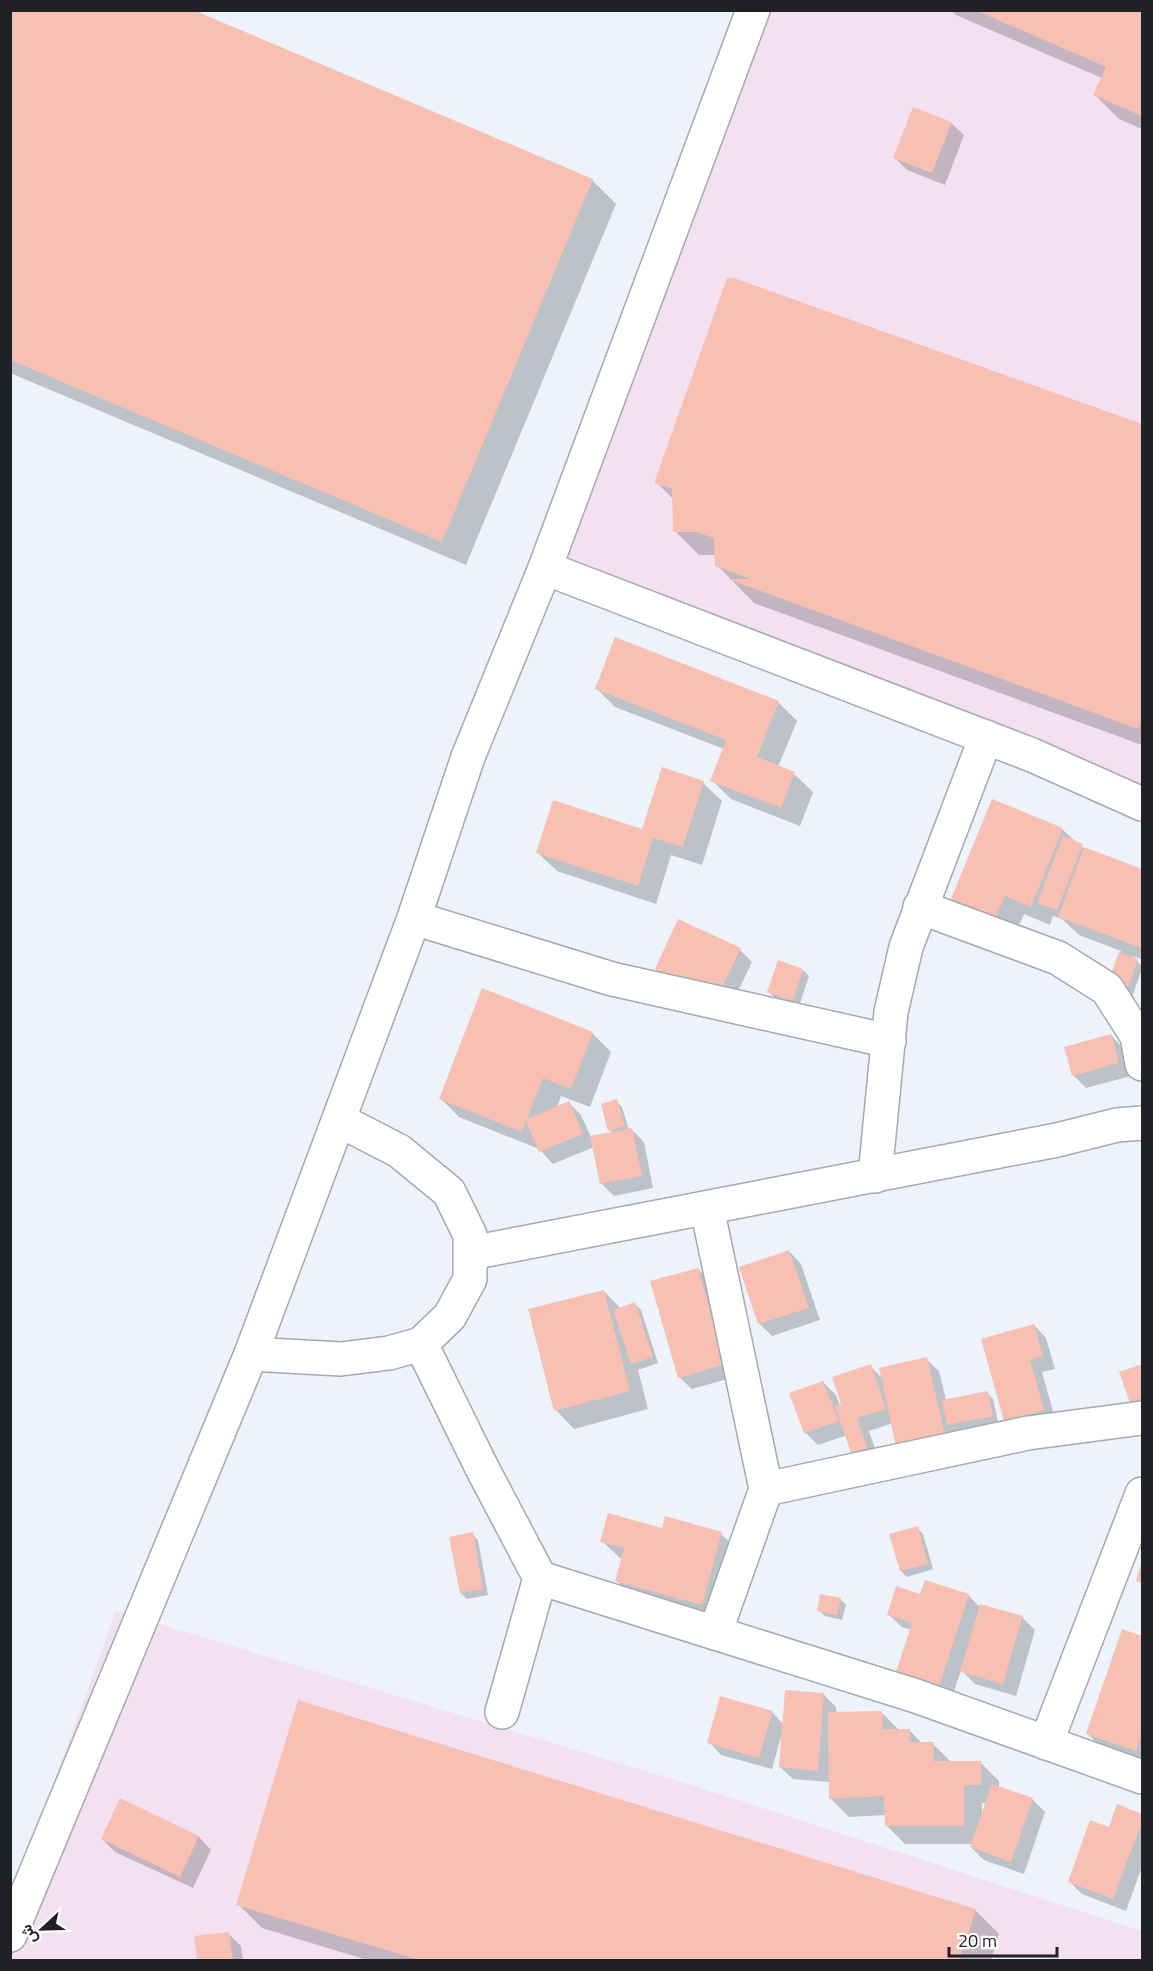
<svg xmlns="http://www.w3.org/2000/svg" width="1153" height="1971" font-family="'Titillium Web',Vazirmatn,sans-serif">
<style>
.industrial{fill:#f3e1f2}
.shadow{fill:#0003;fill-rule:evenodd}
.building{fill:#f8c0b2}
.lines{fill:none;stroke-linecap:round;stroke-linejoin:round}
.minor-casing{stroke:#a5a9b2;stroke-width:36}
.secondary-casing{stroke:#a5a9b2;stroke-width:36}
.minor{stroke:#fff;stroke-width:33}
.secondary{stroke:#fff;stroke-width:33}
</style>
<rect width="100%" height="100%" fill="#edf2fb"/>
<!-- industrial -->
<g class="industrial">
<polygon points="761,11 1142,11 1142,813 536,579"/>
<polygon points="116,1611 698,1787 1142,1931 1142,1960 11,1960 10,1903"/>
</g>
<!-- shadow -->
<g class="shadow">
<polygon points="10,10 592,180 616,204 466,565 10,373"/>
<polygon points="951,10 1142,10 1142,129 1119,119 1095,95 1102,78 956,15"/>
<polygon points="951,123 964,135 945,185 907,170 895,158"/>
<polygon points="734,279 1142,426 1142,745 754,603 717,565 716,555 699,555 675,531 674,500 656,482"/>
<polygon points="597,689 778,702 797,721 778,767 794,774 813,792 800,826 731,799 712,780 724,749 615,707"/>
<polygon points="703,783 722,801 702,865 671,855 656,904 557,871 538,853 643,831"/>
<polygon points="1062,829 1077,843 1085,849 1142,870 1142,959 1132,956 1142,966 1142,969 1132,997 1115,991 1109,985 1121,951 1079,935 1062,919 1053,916 1050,925 1024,914 1012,942 969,924"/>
<polygon points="740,950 752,962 729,1010 669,981 656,969"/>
<polygon points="803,970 809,976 799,1006 775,998 769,992"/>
<polygon points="592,1033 611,1052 590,1107 561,1096 557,1108 569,1103 581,1115 591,1137 612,1133 610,1130 616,1101 622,1107 629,1130 631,1129 644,1142 653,1188 614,1196 601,1183 594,1147 553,1164 539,1149 459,1117 440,1098"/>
<polygon points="1111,1035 1123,1048 1131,1076 1086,1088 1074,1076 1066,1048"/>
<polygon points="789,1251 801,1264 820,1320 772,1336 760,1324 741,1268"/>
<polygon points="698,1269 710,1282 738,1376 692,1389 679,1377"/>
<polygon points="604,1291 621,1309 635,1304 641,1310 658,1363 638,1370 648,1409 574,1429 556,1410"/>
<polygon points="1034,1325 1046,1338 1055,1369 1042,1372 1056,1422 1018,1433 1006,1420"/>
<polygon points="926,1359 939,1371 946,1400 987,1393 993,1399 998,1422 952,1431 956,1448 893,1423 869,1431 879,1460 865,1465 853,1452 847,1435 818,1445 806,1433 791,1394 823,1382 836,1395 840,1406 870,1366 882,1378"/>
<polygon points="1142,1365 1142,1413 1132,1402 1121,1373"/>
<polygon points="917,1528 923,1534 933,1569 907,1577 901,1571"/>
<polygon points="663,1529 721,1534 740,1552 721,1623 636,1599 617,1581 622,1560 602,1541"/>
<polygon points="472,1534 478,1540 488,1595 467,1599 461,1593"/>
<polygon points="968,1595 981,1608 1022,1617 1035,1630 1016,1696 975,1684 961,1670 952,1698 911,1685 898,1672 912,1630 902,1627 889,1615 921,1596"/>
<polygon points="840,1599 846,1605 842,1620 825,1616 818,1610"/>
<polygon points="1123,1631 1142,1638 1142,1765 1106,1752 1087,1733"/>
<path d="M824,1695L836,1707V1713H882L900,1731H910L923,1744H933L951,1762H980L999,1781V1788L1033,1800L1045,1812L1024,1874L984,1860L971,1847L972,1844H905L886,1825V1815L849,1817L830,1798V1782L793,1779L780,1767L782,1738L781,1737L772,1769L721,1755L709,1742L772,1712L783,1724ZM982,1803H987L982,1815Z"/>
<polygon points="121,1800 199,1837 211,1850 193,1888 115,1852 102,1839"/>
<polygon points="1118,1806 1142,1816 1142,1867 1126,1911 1082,1894 1069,1881 1110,1829"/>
<polygon points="238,1904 975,1910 999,1934 991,1960 367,1960 262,1928"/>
<polygon points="229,1934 241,1946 243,1960 198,1960 195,1938"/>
</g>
<!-- building -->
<g class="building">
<polygon points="10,10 193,10 593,179 442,542 10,360"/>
<polygon points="975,10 1142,10 1142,116 1093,95 1106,67"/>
<polygon points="913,107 952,122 932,173 893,158"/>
<polygon points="727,278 734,278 1142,424 1142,718 1138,729 728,579 751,579 715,566 714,538 696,532 673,532 672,489 654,483"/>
<polygon points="615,637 779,701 757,757 795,772 781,808 710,781 726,740 595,689"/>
<polygon points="662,767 704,781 683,847 653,838 638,886 536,853 553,800 642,829"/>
<polygon points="992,799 1063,828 1031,907 1005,896 993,924 948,906"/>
<polygon points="1063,836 1083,844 1057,910 1037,903"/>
<polygon points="1084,847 1142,869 1141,948 1058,917"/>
<polygon points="678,919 741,948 717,998 655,969"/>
<polygon points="1119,952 1138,959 1126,992 1107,985"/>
<polygon points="778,960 803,969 793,1001 767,992"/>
<polygon points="482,988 593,1032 571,1089 543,1078 527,1119 569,1101 583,1134 539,1152 526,1121 522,1132 439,1099"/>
<polygon points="1111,1034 1119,1063 1072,1076 1064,1047"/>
<polygon points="617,1099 625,1126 608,1131 601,1104"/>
<polygon points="632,1128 642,1176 600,1184 590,1136"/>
<polygon points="789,1250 809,1308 758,1324 739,1267"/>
<polygon points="698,1268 726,1364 678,1378 650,1281"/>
<polygon points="604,1290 630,1391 554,1411 528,1309"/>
<polygon points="635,1302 653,1357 631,1364 613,1310"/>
<polygon points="1034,1324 1043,1356 1030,1360 1044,1410 1004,1421 981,1339"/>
<polygon points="927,1357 945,1436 896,1447 879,1368"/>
<polygon points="871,1364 886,1409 857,1418 867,1448 851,1453 835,1406 841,1404 832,1377"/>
<polygon points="1142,1364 1142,1398 1130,1403 1119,1372"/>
<polygon points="823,1381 839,1421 804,1433 789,1393"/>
<polygon points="988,1391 993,1416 947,1425 942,1400"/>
<polygon points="608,1513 662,1528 665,1516 722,1532 702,1605 615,1581 624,1548 600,1542"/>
<polygon points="918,1526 928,1564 900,1571 889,1534"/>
<polygon points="473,1532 483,1589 460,1593 449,1537"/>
<polygon points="1142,1561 1142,1583 1136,1581"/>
<polygon points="925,1580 969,1594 939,1687 896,1672 912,1623 887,1615 896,1586 920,1594"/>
<polygon points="820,1594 841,1598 837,1615 817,1611"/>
<polygon points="980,1604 1023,1616 1003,1684 960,1672"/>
<polygon points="1122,1629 1142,1636 1142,1732 1136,1751 1086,1734"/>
<polygon points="785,1690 824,1693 818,1771 779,1767"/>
<polygon points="720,1696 773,1711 759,1758 707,1743"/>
<polygon points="298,1700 976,1909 960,1960 419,1960 236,1905"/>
<polygon points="882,1711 883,1729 910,1729 910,1742 934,1742 933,1761 981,1761 981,1785 964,1785 964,1826 885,1826 884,1796 829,1799 828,1712"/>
<polygon points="992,1784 1033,1798 1011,1862 970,1847"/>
<polygon points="120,1798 199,1836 180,1877 101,1839"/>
<polygon points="1117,1804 1142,1814 1142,1822 1113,1899 1068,1882 1090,1820 1109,1827"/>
<polygon points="229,1932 233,1960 197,1960 194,1936"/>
</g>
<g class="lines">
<!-- minor casing -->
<g class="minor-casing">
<g id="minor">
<polyline points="545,568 1032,755 1142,804"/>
<polyline points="920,907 1058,958 1107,989 1137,1036 1142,1064"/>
<polyline points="414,918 612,979 889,1041"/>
<polyline points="875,1176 891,1012 906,947 986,737"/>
<polyline points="707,1208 766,1489 715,1633"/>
<polyline points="471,1253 1057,1140 1117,1125 1142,1123"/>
<polyline points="421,1344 482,1468 540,1578 502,1712"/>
<polyline points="251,1354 341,1359 389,1353 421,1344 450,1316 470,1279 470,1235 449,1192 399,1151 339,1120"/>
<polyline points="766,1489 1028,1433 1142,1418"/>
<polyline points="540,1578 916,1696 1142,1777"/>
<polyline points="1046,1743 1142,1494"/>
</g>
</g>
<!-- secondary casing -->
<g class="secondary-casing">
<polyline id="secondary" points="10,1935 251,1354 414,918 468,757 545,568 753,10"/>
</g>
<!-- minor -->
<use href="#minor" class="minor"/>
<!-- secondary -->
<use href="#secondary" class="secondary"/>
</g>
<!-- border -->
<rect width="1153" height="1971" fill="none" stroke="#1f2124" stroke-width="24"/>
<!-- north arrow -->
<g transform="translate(42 1929) rotate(248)" stroke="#ffffff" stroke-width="4.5" paint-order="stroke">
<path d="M0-4.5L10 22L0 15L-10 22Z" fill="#1f2124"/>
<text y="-9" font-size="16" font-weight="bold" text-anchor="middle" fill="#1f2124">ش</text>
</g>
<!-- scale -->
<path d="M949 1947v9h108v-9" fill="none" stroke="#1f2124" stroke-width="3"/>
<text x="958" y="1947" font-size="18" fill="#1f2124" stroke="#ffffff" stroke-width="4.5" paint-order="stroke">20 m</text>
</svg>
